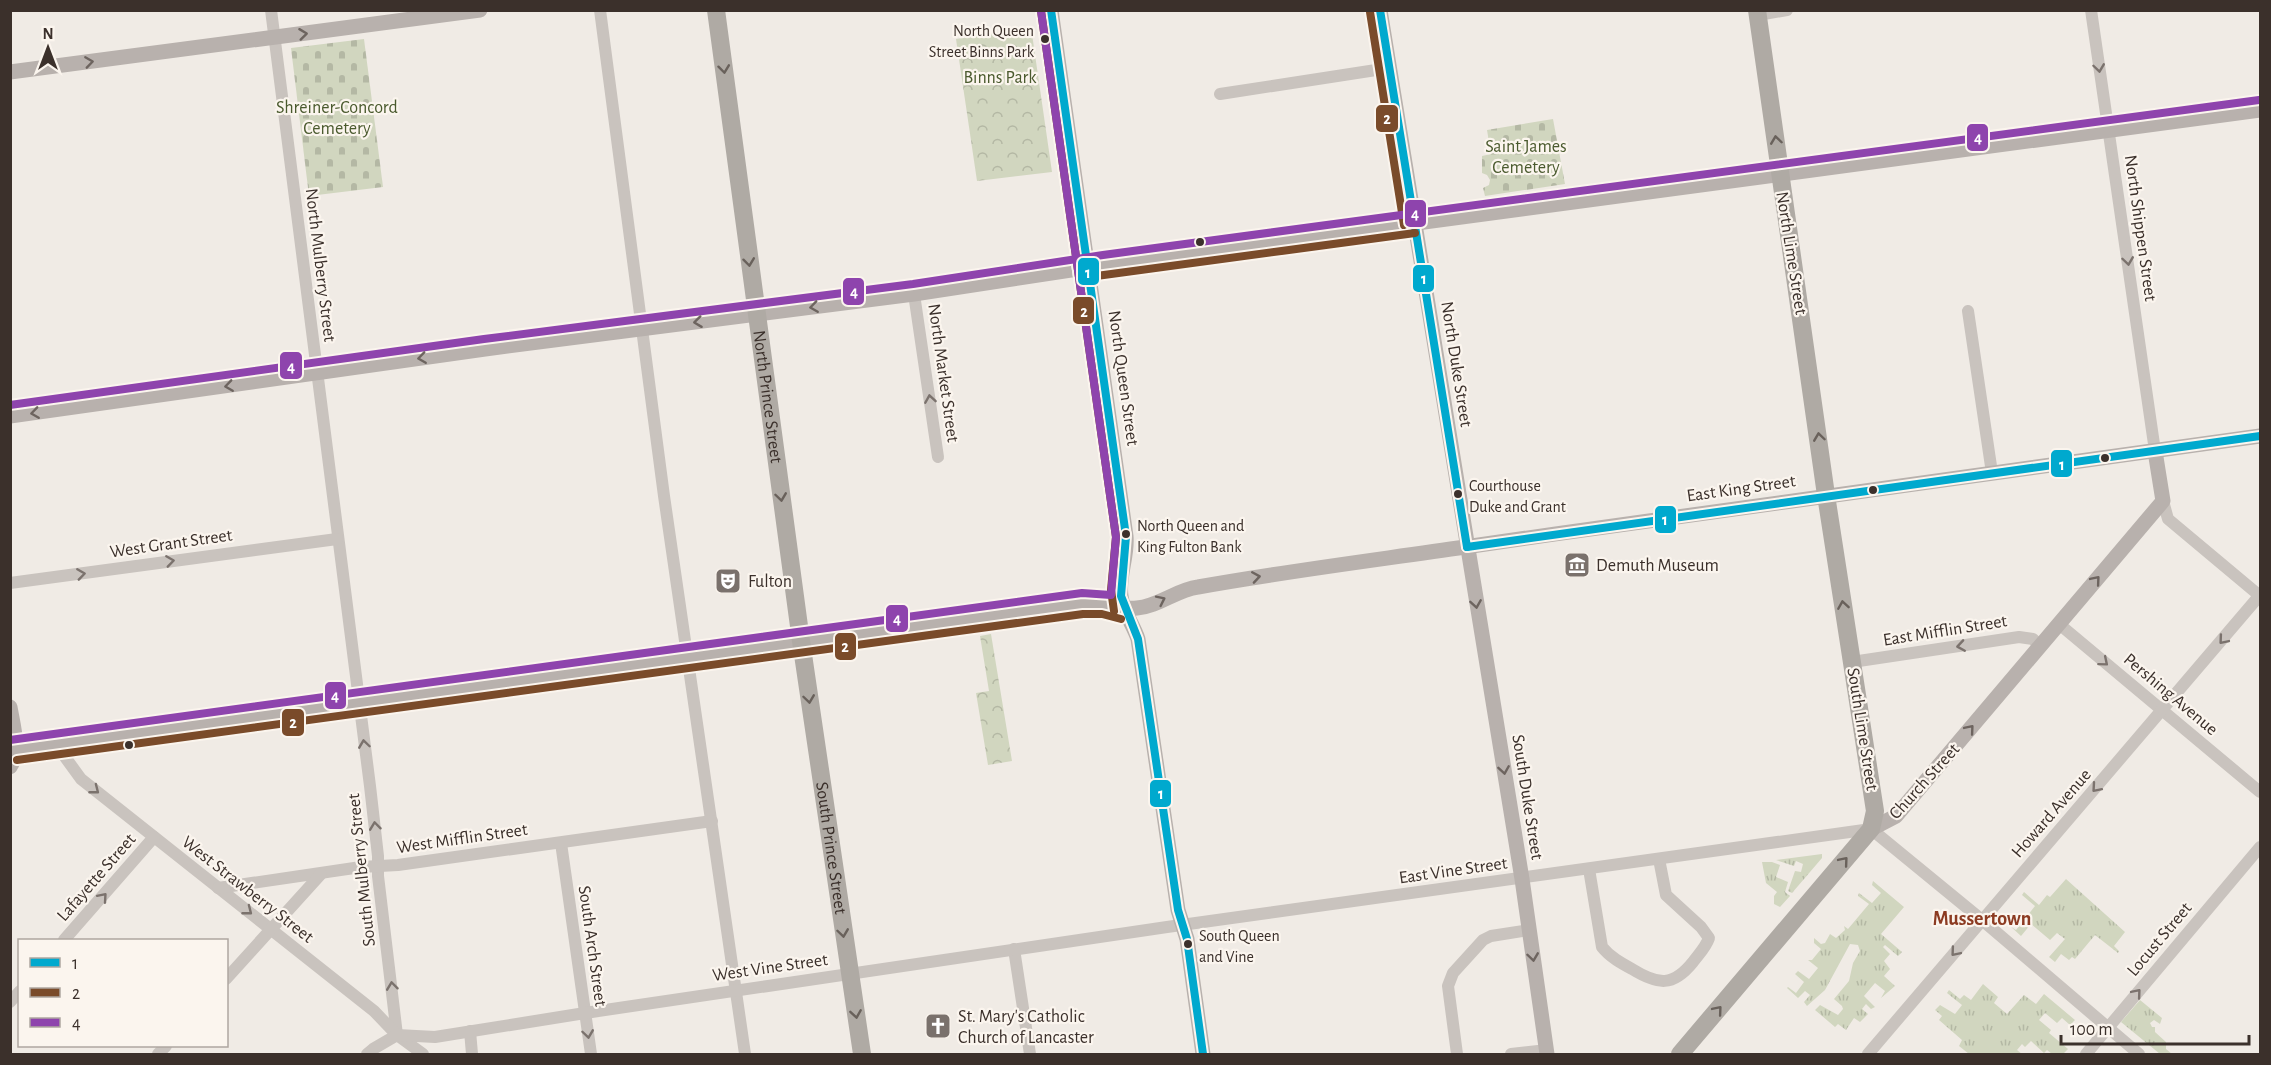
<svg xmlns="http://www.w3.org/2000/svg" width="2271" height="1065" font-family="'Alegreya Sans',sans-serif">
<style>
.grass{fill:url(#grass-tufts)}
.cemetery{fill:url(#cemetery-stones)}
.park{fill:url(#park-crowns)}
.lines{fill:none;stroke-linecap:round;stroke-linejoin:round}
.minor{stroke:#c9c3be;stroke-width:12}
.major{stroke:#b8b1ad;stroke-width:15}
.highway{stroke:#afaaa4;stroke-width:18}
.bus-1-casing{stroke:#fbf5ee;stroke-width:12}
.bus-2-casing{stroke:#fbf5ee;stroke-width:12}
.bus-3-casing{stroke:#fbf5ee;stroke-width:12}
.bus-1{stroke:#00a9ce;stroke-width:8}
.bus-2{stroke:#7a4b2a;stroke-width:8}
.bus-3{stroke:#8e44ad;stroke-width:8}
.oneway{stroke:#6d645f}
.oneway2{stroke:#7b726d}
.oneway3{stroke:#69615b}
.bus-dot{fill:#3b302b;stroke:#fbf5ee;stroke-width:2}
.labels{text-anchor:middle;stroke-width:4.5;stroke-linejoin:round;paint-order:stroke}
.bus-label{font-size:16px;fill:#3b302b;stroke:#fbf5ee;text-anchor:start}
.park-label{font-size:18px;fill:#4a5a2e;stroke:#fbf5ee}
.street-label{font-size:18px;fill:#3b302b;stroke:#fbf5ee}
.poi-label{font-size:18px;fill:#3b302b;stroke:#fbf5ee;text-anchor:start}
.neighbourhood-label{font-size:20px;font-weight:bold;fill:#8c3b22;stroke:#fbf5ee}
.line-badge{stroke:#fbf5ee;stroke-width:2}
.badge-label{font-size:16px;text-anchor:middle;font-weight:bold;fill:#fff}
</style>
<defs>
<pattern id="grass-tufts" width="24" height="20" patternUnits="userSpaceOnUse" patternTransform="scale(1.5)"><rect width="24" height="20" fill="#d1d6bf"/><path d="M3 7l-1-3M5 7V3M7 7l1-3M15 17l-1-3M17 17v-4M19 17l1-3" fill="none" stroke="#b4b8a4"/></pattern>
<pattern id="cemetery-stones" width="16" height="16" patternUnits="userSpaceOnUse" patternTransform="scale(1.5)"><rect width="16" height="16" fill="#d1d6bf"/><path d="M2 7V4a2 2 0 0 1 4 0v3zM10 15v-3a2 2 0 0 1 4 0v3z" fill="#b4b8a4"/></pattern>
<pattern id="park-crowns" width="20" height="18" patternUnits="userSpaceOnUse" patternTransform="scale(1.5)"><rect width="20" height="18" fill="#d1d6bf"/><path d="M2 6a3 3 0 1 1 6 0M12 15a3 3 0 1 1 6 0" fill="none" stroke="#b4b8a4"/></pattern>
</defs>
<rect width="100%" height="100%" fill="#f0ebe5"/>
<!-- grass -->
<g class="grass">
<polygon points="1822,854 1822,858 1792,893 1788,891 1795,871 1801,872 1803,864 1796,861 1794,866 1776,860"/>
<polygon points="1762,862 1772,862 1780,865 1776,877 1788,882 1785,892 1790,896 1780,907 1774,904 1774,896 1777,892 1766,883"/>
<polygon points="2066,879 2125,932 2114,946 2119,951 2118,953 2095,935 2075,959 2072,957 2069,960 2061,954 2055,962 2049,957 2065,939 2057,933 2050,940 2031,924 2021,936 2010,926 2016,930 2035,906 2022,895 2024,892 2039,905 2047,895 2050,897"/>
<polygon points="1873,881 1904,907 1881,934 1902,952 1898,956 1885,945 1883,947 1890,954 1884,961 1890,969 1884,976 1895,986 1881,998 1885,991 1875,983 1864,996 1875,1007 1871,1009 1866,1004 1862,1009 1868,1014 1860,1022 1854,1018 1846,1030 1838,1024 1835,1027 1815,1010 1820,1005 1838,1015 1843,1009 1842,1006 1834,999 1849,981 1853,963 1860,951 1858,945 1850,944 1825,990 1807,1006 1804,1002 1810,995 1805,991 1798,998 1787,988 1788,987 1796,993 1804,982 1795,974 1798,971 1809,979 1818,968 1808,960 1812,960 1821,949 1814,943 1814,938 1821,944 1825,943 1830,934 1836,938 1845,930 1844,926 1848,929 1869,904 1858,896 1859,893 1872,903 1881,893 1872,885"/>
<polygon points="1983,984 1998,997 1994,1003 2007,1014 2024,995 2036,1004 2044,994 2075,1020 2070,1025 2062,1018 2057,1023 2045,1013 2039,1020 2051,1030 2049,1033 2068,1049 2063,1054 2052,1054 2047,1050 2044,1053 2031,1041 2025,1047 2022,1044 2017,1050 2022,1054 1969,1054 1959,1046 1962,1040 1939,1020 1942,1016 1935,1010 1940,1005 1955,1014 1962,1005 1947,993 1949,990 1960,999 1964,995 1971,1000"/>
<polygon points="2140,1000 2162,1018 2160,1024 2154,1020 2150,1023 2152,1027 2155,1027 2155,1032 2166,1042 2166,1049 2172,1054 2160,1054 2121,1022"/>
</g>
<!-- cemetery -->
<g class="cemetery">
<polygon points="364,39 383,187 309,196 291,48"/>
<polygon points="1553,119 1565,184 1485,196 1483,188 1489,185 1490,180 1487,175 1482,173 1482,156 1491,154 1487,130"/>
</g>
<!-- park -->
<g class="park">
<polygon points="1031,27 1052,172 977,181 956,39"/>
<polygon points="991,634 1012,761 988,765 976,693 989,691 980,636"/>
</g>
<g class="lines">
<!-- minor -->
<g class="minor">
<polyline points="271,10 370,786 378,856 378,876 397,1035"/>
<polyline points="600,10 664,496 745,1054"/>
<polyline points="2091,10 2155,451"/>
<polyline points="1758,15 1787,10"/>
<polyline points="1220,94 1389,68"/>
<polyline points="914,294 938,457"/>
<polyline points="1968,311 1992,473"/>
<polyline points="2163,501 2168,519 2260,596"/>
<polyline points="10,583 337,539"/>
<polyline points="2059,624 2260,792"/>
<polyline points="1852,662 2019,637 2033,639 2040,647"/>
<polyline points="62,744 65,757 81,779 374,1011 397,1035 423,1054"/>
<polyline points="561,843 591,1054"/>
<path d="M1589,869L1602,947C1610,957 1621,963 1632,969C1658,985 1673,987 1693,962C1699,954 1706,947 1709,938L1701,927L1666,895L1659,859"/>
<polyline points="218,888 361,867 398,865 712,821"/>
<polyline points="64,940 154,837"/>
<polyline points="1014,949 1030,1054"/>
<polyline points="226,979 321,874"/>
<polyline points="10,1002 20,991"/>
<polyline points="470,1031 472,1054"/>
<polyline points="158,1054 166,1046"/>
<polyline points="367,1054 373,1049 397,1035 435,1037 585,1013 1167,927 1871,829 1982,920 2139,1054"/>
<polyline points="1457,1054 1448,986 1453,973 1483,940 1491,936 1529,930"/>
<polyline points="1511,1054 1547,1050"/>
<polyline points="1868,1054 2260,595"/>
<polyline points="2086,1054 2260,847"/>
</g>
<!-- major -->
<g class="major">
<path d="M1051,10L1126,536C1128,556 1118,576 1121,596C1123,612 1133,624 1138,639L1178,910L1187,939L1203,1054"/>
<polyline points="1380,10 1522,879 1547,1054"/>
<polyline points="10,72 480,10"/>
<polyline points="10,416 485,349 914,294 1104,265 2260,110"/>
<path d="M10,707C13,725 21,751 10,767"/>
<path d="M10,751L1083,603C1101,603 1119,610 1137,608C1159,606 1176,590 1198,587C1287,571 1376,560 1465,547C1730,508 1996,475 2260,436"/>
<polyline points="1871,829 1896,816 2163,501 2155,451"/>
</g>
<!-- highway -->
<g class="highway">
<path id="s1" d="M716,10L801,641L862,1054"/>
<polyline points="1680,1054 1871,829 1875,811 1826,495 1757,10"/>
</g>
<!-- bus-1 casing -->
<g class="bus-1-casing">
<g id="bus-1">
<polyline points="1051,10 1126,536 1121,596 1138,639 1178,910 1187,939 1203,1054"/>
<polyline points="1380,10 1467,547"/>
<polyline points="1467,547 2260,436"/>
</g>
</g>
<!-- bus-2 casing -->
<g class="bus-2-casing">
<g id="bus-2">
<polyline points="1041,11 1116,537 1111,590 1114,611"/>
<polyline points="1370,12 1404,225"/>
<polyline points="1089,277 1415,233"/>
<polyline points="17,760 1083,614 1102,614 1121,619"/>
</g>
</g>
<!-- bus-3 casing -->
<g class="bus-3-casing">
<g id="bus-3">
<polyline points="10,405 484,339 913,284 1103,255 2259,100"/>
<polyline points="10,740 1082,593 1111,595 1116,537 1041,11"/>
</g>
</g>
<!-- bus-1 -->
<use href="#bus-1" class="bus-1"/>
<!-- bus-2 -->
<use href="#bus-2" class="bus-2"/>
<!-- bus-3 -->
<use href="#bus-3" class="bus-3"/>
</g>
<!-- one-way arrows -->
<defs><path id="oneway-chevron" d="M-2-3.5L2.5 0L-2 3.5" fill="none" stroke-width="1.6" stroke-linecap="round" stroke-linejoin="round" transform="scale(1.5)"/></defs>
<g class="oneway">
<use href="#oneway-chevron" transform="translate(303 34) rotate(-7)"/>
<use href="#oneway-chevron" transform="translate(89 62) rotate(-8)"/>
<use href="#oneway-chevron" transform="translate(814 307) rotate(172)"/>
<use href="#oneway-chevron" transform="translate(698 322) rotate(173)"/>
<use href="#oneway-chevron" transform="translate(422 358) rotate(172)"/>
<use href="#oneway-chevron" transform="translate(229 386) rotate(172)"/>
<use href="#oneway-chevron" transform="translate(35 413) rotate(172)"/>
<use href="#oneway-chevron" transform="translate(1256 577) rotate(-9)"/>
<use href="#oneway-chevron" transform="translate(2096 580) rotate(-50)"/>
<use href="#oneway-chevron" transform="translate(1161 600) rotate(-26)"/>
<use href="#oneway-chevron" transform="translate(1476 604) rotate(81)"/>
<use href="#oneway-chevron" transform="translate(1970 729) rotate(-50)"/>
<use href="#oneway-chevron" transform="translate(1504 770) rotate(81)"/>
<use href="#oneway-chevron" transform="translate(1533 957) rotate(82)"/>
</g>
<g class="oneway2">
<use href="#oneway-chevron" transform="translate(2099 68) rotate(82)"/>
<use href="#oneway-chevron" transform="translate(2128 261) rotate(82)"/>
<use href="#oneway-chevron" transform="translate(930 399) rotate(-99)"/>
<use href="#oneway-chevron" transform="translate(170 561) rotate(-8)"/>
<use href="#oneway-chevron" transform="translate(81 574) rotate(-8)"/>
<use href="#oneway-chevron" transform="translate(2223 640) rotate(130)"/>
<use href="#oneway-chevron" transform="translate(1961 646) rotate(171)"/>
<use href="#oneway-chevron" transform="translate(2104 662) rotate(40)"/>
<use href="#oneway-chevron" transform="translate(364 744) rotate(-98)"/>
<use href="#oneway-chevron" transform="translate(2096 788) rotate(131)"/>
<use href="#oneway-chevron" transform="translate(95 790) rotate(38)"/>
<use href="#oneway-chevron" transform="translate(375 826) rotate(-97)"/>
<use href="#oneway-chevron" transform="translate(103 897) rotate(-49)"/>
<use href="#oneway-chevron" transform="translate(248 911) rotate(38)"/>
<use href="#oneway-chevron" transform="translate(1955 952) rotate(130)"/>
<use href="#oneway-chevron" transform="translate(392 986) rotate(-97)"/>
<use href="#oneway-chevron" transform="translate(2137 993) rotate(-50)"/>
<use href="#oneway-chevron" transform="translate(588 1034) rotate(82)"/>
</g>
<g class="oneway3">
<use href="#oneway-chevron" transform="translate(724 69) rotate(83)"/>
<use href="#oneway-chevron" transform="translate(1776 140) rotate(-98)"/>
<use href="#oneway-chevron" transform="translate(749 262) rotate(83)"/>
<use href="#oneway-chevron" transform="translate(1819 437) rotate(-98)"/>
<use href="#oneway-chevron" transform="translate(781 497) rotate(82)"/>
<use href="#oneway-chevron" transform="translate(1843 605) rotate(-99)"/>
<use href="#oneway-chevron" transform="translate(809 699) rotate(82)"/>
<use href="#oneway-chevron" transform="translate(1844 861) rotate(-50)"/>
<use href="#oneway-chevron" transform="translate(843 933) rotate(82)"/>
<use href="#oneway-chevron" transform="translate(1718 1010) rotate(-50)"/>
<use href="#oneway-chevron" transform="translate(856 1014) rotate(81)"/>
</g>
<!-- icons -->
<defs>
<g id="museum-square" transform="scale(1.35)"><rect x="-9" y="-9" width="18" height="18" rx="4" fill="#7a716c" stroke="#fbf5ee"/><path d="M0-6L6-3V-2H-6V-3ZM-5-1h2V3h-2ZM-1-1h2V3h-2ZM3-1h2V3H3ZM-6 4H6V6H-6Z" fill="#fff"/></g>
<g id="theatre-square" transform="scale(1.35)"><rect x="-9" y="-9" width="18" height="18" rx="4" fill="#7a716c" stroke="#fbf5ee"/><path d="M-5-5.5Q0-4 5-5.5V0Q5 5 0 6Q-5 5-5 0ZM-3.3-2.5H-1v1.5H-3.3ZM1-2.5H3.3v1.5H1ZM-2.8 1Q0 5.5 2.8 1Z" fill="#fff"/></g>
<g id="church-square" transform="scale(1.35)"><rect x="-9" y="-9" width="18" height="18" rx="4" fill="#7a716c" stroke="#fbf5ee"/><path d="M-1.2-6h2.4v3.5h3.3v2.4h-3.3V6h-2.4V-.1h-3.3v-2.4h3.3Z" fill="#fff"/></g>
</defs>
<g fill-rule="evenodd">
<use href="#museum-square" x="1577" y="565"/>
<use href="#theatre-square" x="728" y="581"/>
<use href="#church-square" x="938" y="1026"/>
</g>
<!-- markers -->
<g class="bus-dot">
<circle cx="1045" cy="39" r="5"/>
<circle cx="1200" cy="242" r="5"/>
<circle cx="2105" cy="458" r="5"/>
<circle cx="1873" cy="490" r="5"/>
<circle cx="1458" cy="494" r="5"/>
<circle cx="1126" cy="534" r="5"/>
<circle cx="129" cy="745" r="5"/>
<circle cx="1188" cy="944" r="5"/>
</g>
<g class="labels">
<!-- bus labels -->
<g class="bus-label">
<text x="1034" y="36" text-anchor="end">North Queen<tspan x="1034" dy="21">Street Binns Park</tspan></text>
<text x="1469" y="491">Courthouse<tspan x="1469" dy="21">Duke and Grant</tspan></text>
<text x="1137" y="531">North Queen and<tspan x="1137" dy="21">King Fulton Bank</tspan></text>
<text x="1199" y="941">South Queen<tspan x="1199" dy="21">and Vine</tspan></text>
</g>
<!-- park labels -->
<g class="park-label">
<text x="1000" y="83">Binns Park</text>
<text x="337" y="113">Shreiner-Concord<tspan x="337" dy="21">Cemetery</tspan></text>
<text x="1526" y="152">Saint James<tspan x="1526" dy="21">Cemetery</tspan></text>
</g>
<!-- street labels -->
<g class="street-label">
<text transform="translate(2141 228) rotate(82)" y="6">North Shippen Street</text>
<text transform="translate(1792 253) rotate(81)" y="6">North Lime Street</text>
<text transform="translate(321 265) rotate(83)" y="6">North Mulberry Street</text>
<text transform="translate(1457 364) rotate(81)" y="6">North Duke Street</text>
<text transform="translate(944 373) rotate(82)" y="6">North Market Street</text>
<text transform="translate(1124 378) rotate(82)" y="6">North Queen Street</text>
<text dy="6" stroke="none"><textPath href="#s1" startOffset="390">North Prince Street</textPath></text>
<text transform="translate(1741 488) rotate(-8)" y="6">East King Street</text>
<text transform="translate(171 543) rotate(-8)" y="6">West Grant Street</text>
<text transform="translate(1945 630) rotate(-9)" y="6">East Mifflin Street</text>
<text transform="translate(2171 694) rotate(40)" y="6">Pershing Avenue</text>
<text transform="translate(1863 729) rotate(81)" y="6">South Lime Street</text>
<text transform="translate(1924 781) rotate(-48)" y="6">Church Street</text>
<text transform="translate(1528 797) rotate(81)" y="6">South Duke Street</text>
<text transform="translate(2051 813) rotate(-49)" y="6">Howard Avenue</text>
<text transform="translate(462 838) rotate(-8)" y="6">West Mifflin Street</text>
<text dy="6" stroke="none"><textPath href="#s1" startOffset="846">South Prince Street</textPath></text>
<text transform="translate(361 870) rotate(-96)" y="6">South Mulberry Street</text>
<text transform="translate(1453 870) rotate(-8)" y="6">East Vine Street</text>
<text transform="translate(96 877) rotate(-49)" y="6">Lafayette Street</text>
<text transform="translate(248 889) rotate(38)" y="6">West Strawberry Street</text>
<text transform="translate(2159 939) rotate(-50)" y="6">Locust Street</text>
<text transform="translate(593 946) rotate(82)" y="6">South Arch Street</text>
<text transform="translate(770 967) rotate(-8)" y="6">West Vine Street</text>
</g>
<!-- poi labels -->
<g class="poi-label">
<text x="1596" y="571">Demuth Museum</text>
<text x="748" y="587">Fulton</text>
<text x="958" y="1022">St. Mary's Catholic<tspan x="958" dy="21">Church of Lancaster</tspan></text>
</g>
<!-- neighbourhood labels -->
<g class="neighbourhood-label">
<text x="1982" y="925">Mussertown</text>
</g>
</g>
<g class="line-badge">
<rect x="1375" y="104" width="24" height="29" rx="6" fill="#7a4b2a"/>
<rect x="1966" y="123" width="23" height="29" rx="6" fill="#8e44ad"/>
<rect x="1404" y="199" width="23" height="29" rx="6" fill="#8e44ad"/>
<rect x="1077" y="257" width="23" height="29" rx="6" fill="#00a9ce"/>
<rect x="1412" y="264" width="23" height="29" rx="6" fill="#00a9ce"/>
<rect x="842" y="277" width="23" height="29" rx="6" fill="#8e44ad"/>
<rect x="1072" y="296" width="23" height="29" rx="6" fill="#7a4b2a"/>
<rect x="279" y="351" width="24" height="29" rx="6" fill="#8e44ad"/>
<rect x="2050" y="449" width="23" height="29" rx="6" fill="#00a9ce"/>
<rect x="1654" y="505" width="23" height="29" rx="6" fill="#00a9ce"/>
<rect x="885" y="604" width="24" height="29" rx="6" fill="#8e44ad"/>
<rect x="834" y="632" width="23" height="29" rx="6" fill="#7a4b2a"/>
<rect x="324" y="681" width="23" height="29" rx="6" fill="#8e44ad"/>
<rect x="281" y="708" width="24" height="29" rx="6" fill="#7a4b2a"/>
<rect x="1149" y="779" width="23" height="29" rx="6" fill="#00a9ce"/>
</g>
<g class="badge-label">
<text x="1387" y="124">2</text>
<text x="1978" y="143">4</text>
<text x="1415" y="219">4</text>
<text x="1088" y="278">1</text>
<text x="1424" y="284">1</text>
<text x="854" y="297">4</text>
<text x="1084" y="317">2</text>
<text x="291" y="372">4</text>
<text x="2062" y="470">1</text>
<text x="1665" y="525">1</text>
<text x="897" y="624">4</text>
<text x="845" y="652">2</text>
<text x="335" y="701">4</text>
<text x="293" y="728">2</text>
<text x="1161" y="799">1</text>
</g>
<!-- border -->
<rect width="2271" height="1065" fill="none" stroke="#3b302b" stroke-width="24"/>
<!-- legend -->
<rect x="18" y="939" width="210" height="108" fill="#fbf5ee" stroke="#aea6a0" stroke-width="1.5"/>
<rect x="30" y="958" width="30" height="9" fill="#00a9ce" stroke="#aea6a0" stroke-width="1.5"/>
<text x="72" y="969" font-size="18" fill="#3b302b">1</text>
<rect x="30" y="988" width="30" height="9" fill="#7a4b2a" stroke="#aea6a0" stroke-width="1.5"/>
<text x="72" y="999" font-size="18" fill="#3b302b">2</text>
<rect x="30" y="1018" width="30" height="9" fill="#8e44ad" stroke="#aea6a0" stroke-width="1.5"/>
<text x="72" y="1029" font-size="18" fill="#3b302b">4</text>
<!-- north arrow -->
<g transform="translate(48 48)" stroke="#fbf5ee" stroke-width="4.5" paint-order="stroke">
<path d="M0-4.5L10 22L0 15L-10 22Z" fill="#3b302b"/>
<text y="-9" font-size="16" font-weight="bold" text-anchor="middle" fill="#3b302b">N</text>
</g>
<!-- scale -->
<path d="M2061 1035v9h188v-9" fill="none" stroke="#3b302b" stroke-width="3"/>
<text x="2070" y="1035" font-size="18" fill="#3b302b" stroke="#fbf5ee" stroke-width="4.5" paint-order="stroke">100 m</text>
</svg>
